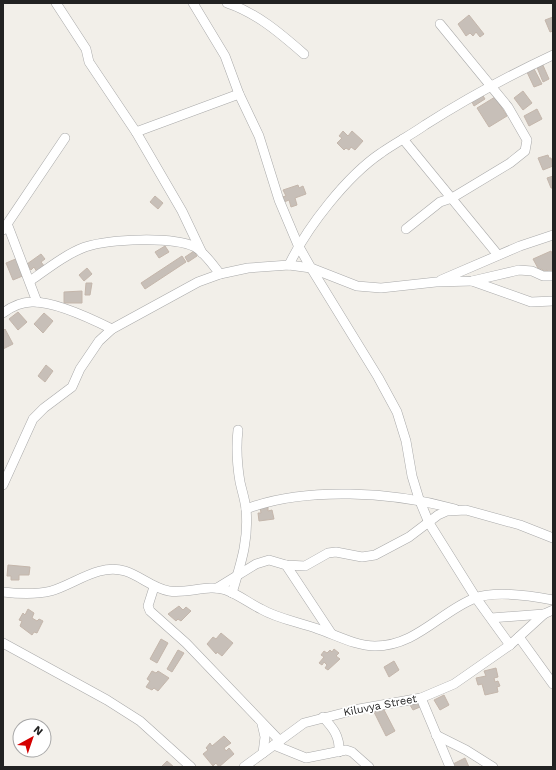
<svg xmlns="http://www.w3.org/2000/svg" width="556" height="770" font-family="'Work Sans',sans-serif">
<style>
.building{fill:#c7bfb8;stroke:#c4b6ab}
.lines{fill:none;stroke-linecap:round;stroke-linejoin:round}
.minor-casing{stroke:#a9a9a9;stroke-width:10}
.minor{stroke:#fff;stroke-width:9}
.labels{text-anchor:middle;stroke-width:3.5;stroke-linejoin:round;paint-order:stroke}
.street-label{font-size:11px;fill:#222;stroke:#fff}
</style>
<rect width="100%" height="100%" fill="#f2efe9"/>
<!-- building -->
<g class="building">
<polygon points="469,15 484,34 480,37 476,32 473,36 470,33 466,36 458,24"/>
<polygon points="553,17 553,31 550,32 545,20"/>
<polygon points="542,63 549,79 543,82 536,65"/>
<polygon points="533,67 542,84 534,87 526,70"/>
<polygon points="480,91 485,99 474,106 470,98"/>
<polygon points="523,91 532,103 523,110 514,98"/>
<polygon points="495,97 507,116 489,127 477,108"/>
<polygon points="537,109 542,119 529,126 524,116"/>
<polygon points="343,131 348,136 352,131 363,141 355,150 351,147 349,150 346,148 344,150 337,143 342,138 339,136"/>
<polygon points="548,155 549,158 551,158 553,166 543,170 538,158"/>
<polygon points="553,176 553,188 551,188 547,178"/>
<polygon points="298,185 299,188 303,186 306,194 295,198 297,205 291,207 289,200 284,202 282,197 286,196 283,190"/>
<polygon points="155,196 163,203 158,209 150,202"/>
<polygon points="165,246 169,252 159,258 155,252"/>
<polygon points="194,251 197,256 188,262 185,257"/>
<polygon points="551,251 553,256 553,271 549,273 547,270 544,272 542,269 539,270 533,259"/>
<polygon points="41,254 45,259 41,262 45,267 37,272 34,267 31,270 27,264"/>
<polygon points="182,256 186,262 145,289 141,283"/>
<polygon points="18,258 25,275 13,280 6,263"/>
<polygon points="87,268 92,274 84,281 79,275"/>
<polygon points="86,283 92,283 90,295 85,295"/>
<polygon points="82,291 82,303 64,303 64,292"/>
<polygon points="18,312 27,322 18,330 9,319"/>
<polygon points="44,313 53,321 43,333 34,324"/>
<polygon points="5,329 13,344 3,349 3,331"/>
<polygon points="46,365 53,371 45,382 38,376"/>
<polygon points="268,506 268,511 272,510 274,519 259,521 258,513 261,513 260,507"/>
<polygon points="8,565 30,567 29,575 19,575 19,580 11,580 11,576 7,576"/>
<polygon points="179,606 183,610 186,607 191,611 181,621 178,619 176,621 168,614"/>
<polygon points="28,609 34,613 32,618 37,621 39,619 43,621 37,633 34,632 32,635 20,626 22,621 19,620 23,613 25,615"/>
<polygon points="221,633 233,643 222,656 217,652 216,654 207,644 213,637 216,639"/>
<polygon points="161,639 168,643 157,663 150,659"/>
<polygon points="334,649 339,653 336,656 340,659 328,670 325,668 327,665 324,662 322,665 319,663 324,657 321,655 324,651 327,653 330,650 332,652"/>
<polygon points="178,650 184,653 172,672 167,669"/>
<polygon points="394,661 399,670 389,677 384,667"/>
<polygon points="496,668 498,677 494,678 495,682 498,681 500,686 497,687 498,692 485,695 482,684 478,685 476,678 486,676 484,671"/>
<polygon points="152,671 156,673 158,671 169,678 158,691 154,688 152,690 146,687 150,681 147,679"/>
<polygon points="444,695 449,705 440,710 434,700"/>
<polygon points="417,701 420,707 413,710 410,705"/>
<polygon points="382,706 395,731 386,736 373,710"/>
<polygon points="224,736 231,743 224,748 226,751 229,748 234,754 219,767 216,763 213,766 203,754 208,750 206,748 210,743 212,746"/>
<polygon points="465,758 469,767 454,767 453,764"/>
<polygon points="167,761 174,767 161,767"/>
</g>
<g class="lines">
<!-- minor casing -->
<g class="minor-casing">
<g id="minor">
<polyline points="56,3 86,49 89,62 136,132 182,211 202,253"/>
<polyline points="193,3 225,56 239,94 259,136 279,200 298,245 311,268 378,377 397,412 406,441 412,476 419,499 429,523 476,598 510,645"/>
<path d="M227,3C257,13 281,34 304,54"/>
<polyline points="136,132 239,94"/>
<polyline points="403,139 498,255"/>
<polyline points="8,226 37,302"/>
<polyline points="406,229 440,202 452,198 510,163 525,151 527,140 508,107 440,24"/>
<polyline points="3,230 65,138"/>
<path d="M289,265C307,227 347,176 381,153C395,143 411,135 425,125C466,99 508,76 553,55"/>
<polyline points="441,280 520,246 553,235"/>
<path d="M30,281C47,269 66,254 85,247C110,239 172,236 195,247C205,253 213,265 220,274"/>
<polyline points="472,281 531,302 553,301"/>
<path d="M3,313C11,307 21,302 32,302C55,301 92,319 112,329"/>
<polyline points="3,485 33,419 44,408 72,387 80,369 99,341 112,329 198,282 220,274 248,268 289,265 311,268 357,286 381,288 436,282 472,281 519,270 532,271 543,276 553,276"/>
<path d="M246,509C306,486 394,492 455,509"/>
<polyline points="286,565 331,633"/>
<polyline points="154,587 148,606 150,611 186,643 280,741"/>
<polyline points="217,588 256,564 269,560 286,565 305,566 328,553 336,552 362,557 375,555 409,537 438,515 447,511 466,510 520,525 553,538"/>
<path d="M3,592C19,594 35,595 51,591C75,584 99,563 125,571C141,576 152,588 169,591C188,594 208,584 226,590C239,595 249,603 261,609C278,619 299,622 318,629C336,635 356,646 375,646C416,646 440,612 475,598C496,590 532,596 553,600"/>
<path d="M232,593C241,563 249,540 246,509C245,500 242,491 240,482C237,464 236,447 238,430"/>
<polyline points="491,618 544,614"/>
<polyline points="519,637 553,684"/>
<polyline points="3,643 107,700 140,721 191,767"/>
<polyline points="421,698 450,767"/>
<path d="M323,717C333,728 340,736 339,752"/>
<polyline points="262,724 265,737 263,753"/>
<polyline points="436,735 466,750 493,767"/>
<polyline points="274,745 306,758 346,750 352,752 369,767"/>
<polyline points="244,767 304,723 359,709 421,698 454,684 510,645 544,614 553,610"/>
</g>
</g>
<!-- minor -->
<use href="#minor" class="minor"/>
</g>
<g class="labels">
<!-- street labels -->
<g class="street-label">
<text transform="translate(380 705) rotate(-11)" y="4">Kiluvya Street</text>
</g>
</g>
<!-- border -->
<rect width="556" height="770" fill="none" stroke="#222222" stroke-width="8"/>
<!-- north arrow -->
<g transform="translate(32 738) rotate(40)"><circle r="19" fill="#ffffff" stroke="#a7a7a7"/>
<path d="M0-3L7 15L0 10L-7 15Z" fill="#d40000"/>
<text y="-6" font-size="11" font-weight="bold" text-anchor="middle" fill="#222222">N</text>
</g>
</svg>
